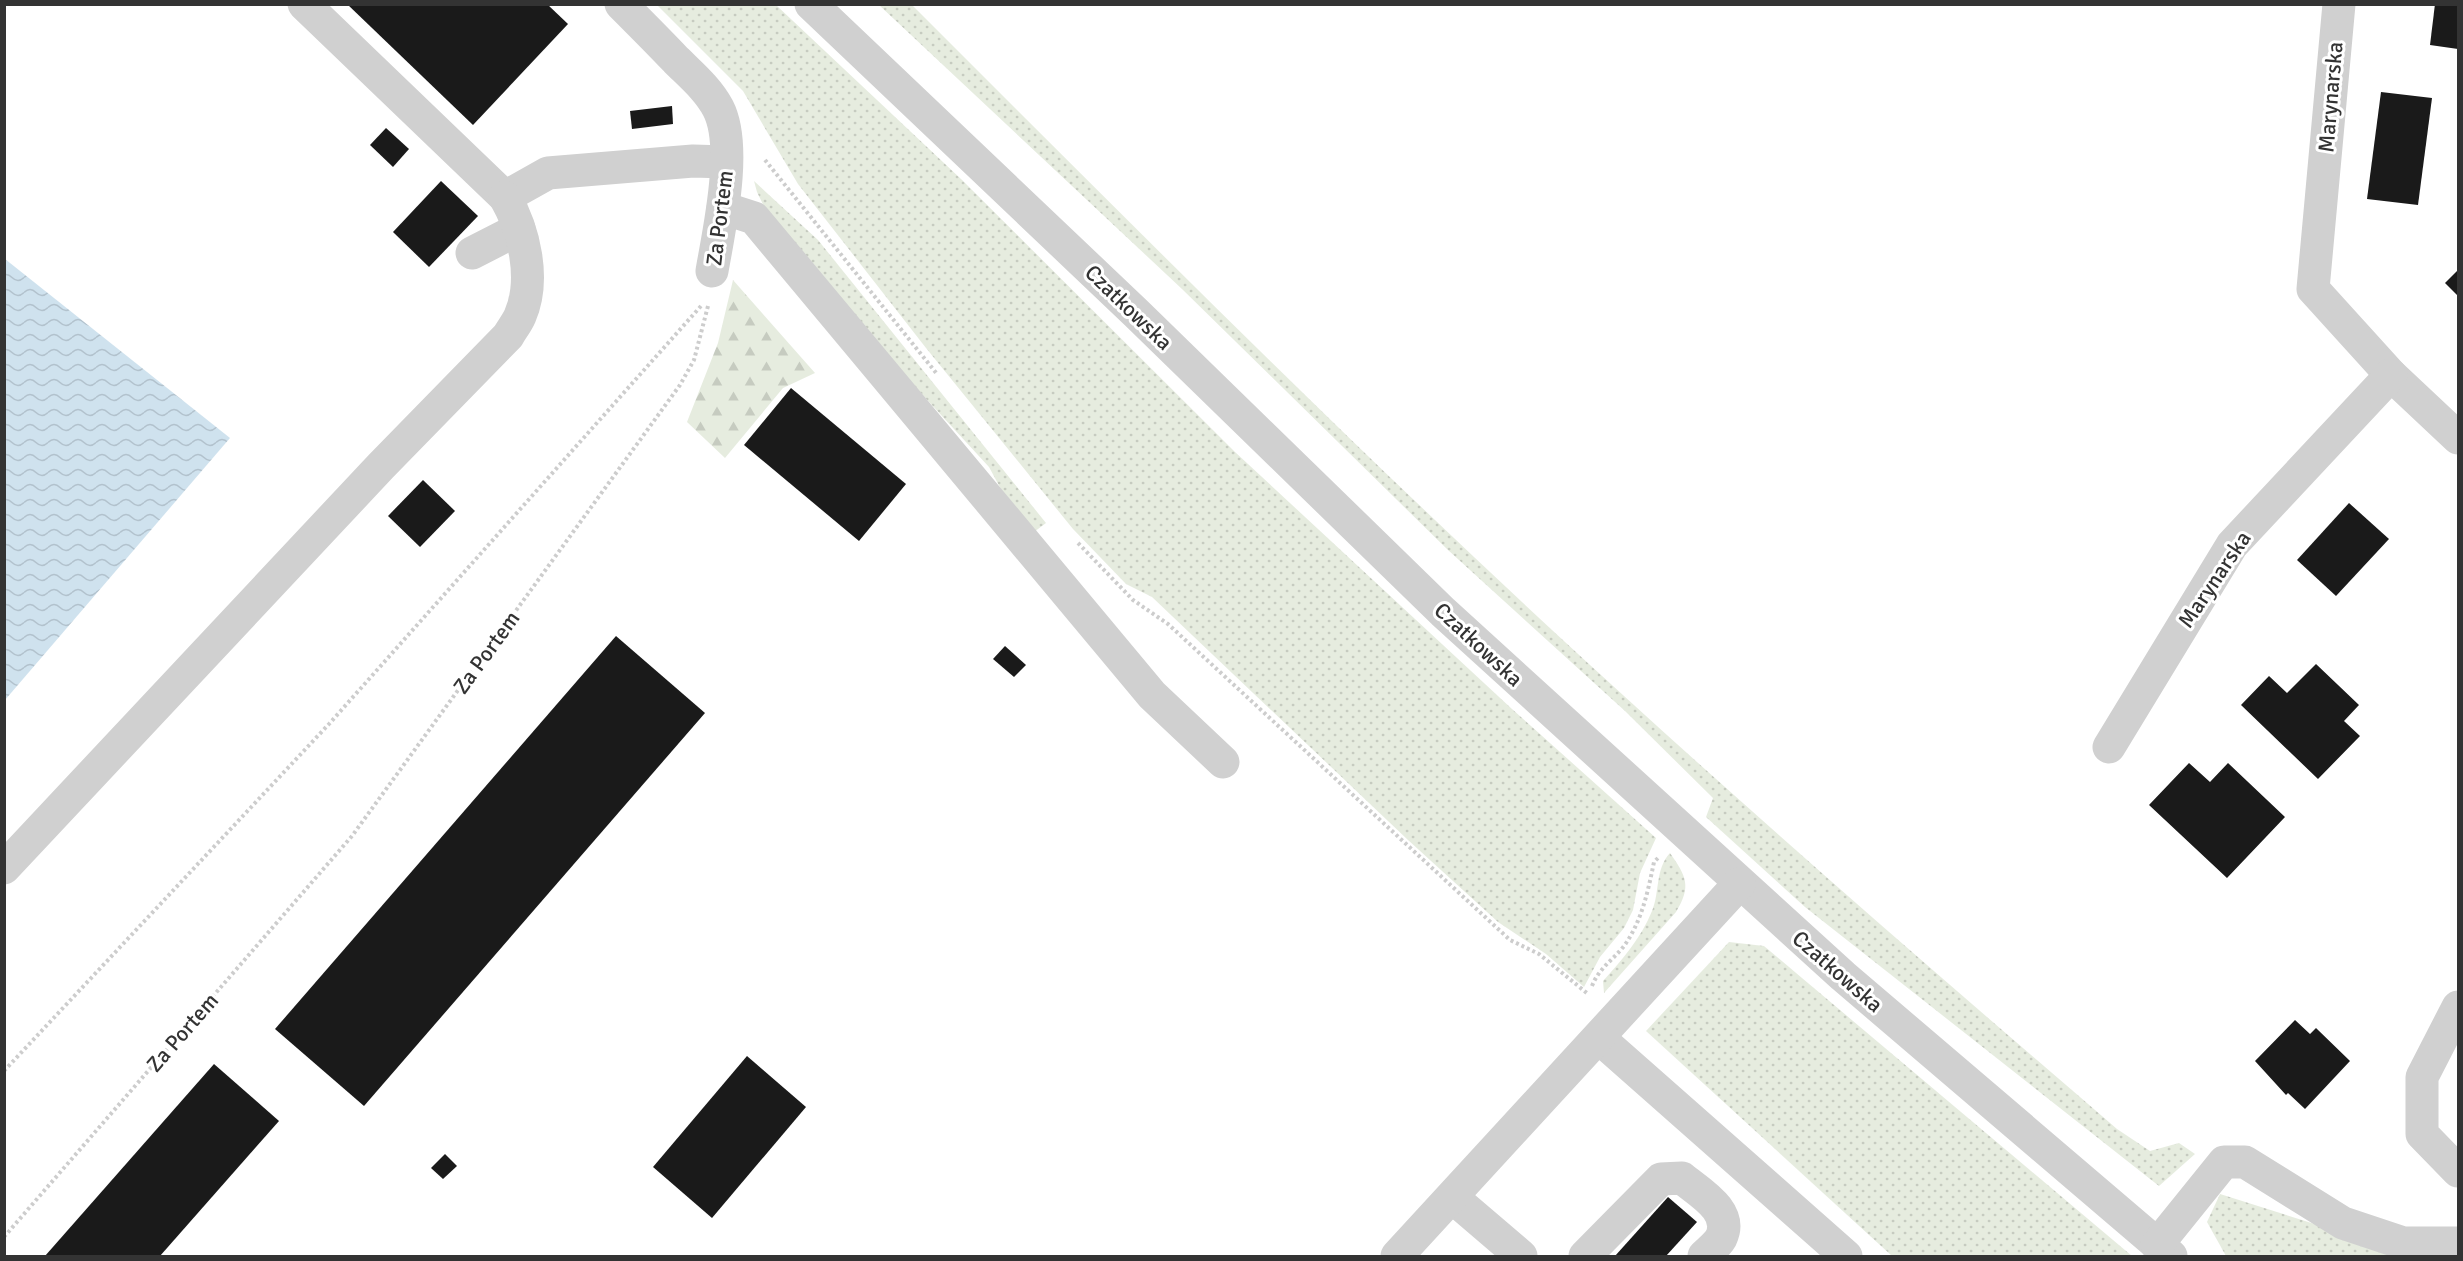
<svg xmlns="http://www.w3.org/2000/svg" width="2463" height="1261" font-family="Signika,sans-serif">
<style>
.grass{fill:url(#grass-dots)}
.forest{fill:url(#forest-firs)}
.water{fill:url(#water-waves)}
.building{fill:#1a1a1a}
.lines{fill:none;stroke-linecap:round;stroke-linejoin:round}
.path{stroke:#cdcdcd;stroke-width:4;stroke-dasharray:3 3;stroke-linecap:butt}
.minor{stroke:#d0d0d0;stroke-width:33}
.labels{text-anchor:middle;stroke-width:6;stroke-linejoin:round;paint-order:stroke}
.street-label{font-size:22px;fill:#333;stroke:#fff}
</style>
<defs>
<pattern id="grass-dots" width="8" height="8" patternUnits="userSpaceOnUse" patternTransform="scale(1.5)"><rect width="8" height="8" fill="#e6ecdf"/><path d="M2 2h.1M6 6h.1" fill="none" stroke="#c6cbc0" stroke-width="1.8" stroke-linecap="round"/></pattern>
<pattern id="forest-firs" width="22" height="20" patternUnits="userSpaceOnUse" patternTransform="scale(1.5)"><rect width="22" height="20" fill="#e6ecdf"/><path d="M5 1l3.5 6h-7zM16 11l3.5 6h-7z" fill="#c6cbc0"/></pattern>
<pattern id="water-waves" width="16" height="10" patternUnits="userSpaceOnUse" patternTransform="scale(1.5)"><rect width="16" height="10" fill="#cfe2ee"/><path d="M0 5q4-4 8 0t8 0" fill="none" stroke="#b2c2cd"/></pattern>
</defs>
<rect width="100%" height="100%" fill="#fff"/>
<!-- grass -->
<g class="grass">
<polygon points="657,5 776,5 961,179 1235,452 1512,709 1656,838 1640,873 1633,910 1624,928 1600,957 1584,987 1546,954 1498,922 1408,840 1152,597 1126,584 1073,529 926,348 798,184 743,91"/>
<path d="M879,5H912C1123,216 1333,427 1552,630C1737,801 1926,965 2117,1129L2150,1151L2179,1143L2195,1154L2159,1186L1805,907L1706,817L1713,798L1625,711L1448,550L1182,289Z"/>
<polygon points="754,181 818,240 1046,523 1030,535 1016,517 989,467 895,365 772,223 757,192"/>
<path d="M1670,853C1686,876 1692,886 1676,912L1604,993L1603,981C1622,960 1641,938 1652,911C1660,892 1655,869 1670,853Z"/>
<polygon points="1729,942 1764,946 2132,1256 1892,1256 1646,1031"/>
<polygon points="2220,1194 2416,1256 2226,1256 2207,1222"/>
</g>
<!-- forest -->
<polygon class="forest" points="733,280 815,373 783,388 725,458 687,422 718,343"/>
<!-- water -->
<polygon class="water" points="5,259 230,438 5,700"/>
<!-- building -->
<g class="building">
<polygon points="347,4 547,4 568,24 473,125"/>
<polygon points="2435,4 2458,4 2458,49 2430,45"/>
<polygon points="2381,92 2432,98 2418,205 2367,199"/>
<polygon points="672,106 673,124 632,129 630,111"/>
<polygon points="386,128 409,149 393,167 370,145"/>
<polygon points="441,181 478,216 429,267 393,232"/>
<polygon points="2458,270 2458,296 2445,283"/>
<polygon points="791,388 906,484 859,541 744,445"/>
<polygon points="423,480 455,511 420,547 388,516"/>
<polygon points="2349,503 2389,539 2336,596 2297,560"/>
<polygon points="616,636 705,713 364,1106 275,1029"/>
<polygon points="1005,646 1026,665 1014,677 993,659"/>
<polygon points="2316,664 2359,705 2344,721 2360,736 2318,779 2241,705 2269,676 2287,693"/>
<polygon points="2189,763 2210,782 2228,763 2285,817 2227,878 2149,805"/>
<polygon points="2295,1020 2310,1034 2316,1028 2350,1061 2305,1109 2288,1093 2286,1095 2255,1061"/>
<polygon points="747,1056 806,1107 712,1218 653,1167"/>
<polygon points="214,1064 279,1121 160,1256 45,1256"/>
<polygon points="445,1154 457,1166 443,1179 431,1168"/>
<polygon points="1668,1197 1697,1222 1666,1256 1615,1256"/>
</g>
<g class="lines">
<!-- path -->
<g class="path">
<polyline points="765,160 937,374"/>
<polyline points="1078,543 1133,600 1168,624 1510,940 1539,954 1588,994"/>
<path d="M1592,986C1599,968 1613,960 1624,946C1642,921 1648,891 1654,862L1659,857"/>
<polyline points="4,1071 329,724 701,306"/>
<polyline points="4,1237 352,836 680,385 694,360 708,306"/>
</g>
<!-- minor -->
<g class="minor">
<polyline points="304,4 505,197 548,173 693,161 726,162"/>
<path d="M621,4C640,23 658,41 676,60C691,75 708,89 718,108C738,146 719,230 712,271"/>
<polyline points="811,4 1136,313 1443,612 1843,976 2171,1256"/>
<polyline points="2339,4 2313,289 2391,375 2458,438"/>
<polyline points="723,208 754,218 1152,695 1223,762"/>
<polyline points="472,253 519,229"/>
<polyline points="2109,747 2232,545 2391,375"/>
<path d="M4,868L381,466L508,336C512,329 517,323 520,316C536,279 524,230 505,197"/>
<polyline points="2458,1007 2422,1077 2422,1134 2458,1171"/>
<polyline points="1599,1038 1846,1256"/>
<polyline points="1452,1197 1521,1256"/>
<polyline points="2157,1245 2224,1162 2245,1162 2343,1223 2403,1243 2458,1243"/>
<polyline points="1397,1256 1739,884"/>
<path d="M1585,1256L1661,1179L1682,1178C1699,1192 1734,1211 1721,1238C1717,1245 1709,1251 1704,1256"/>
</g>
</g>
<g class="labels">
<!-- street labels -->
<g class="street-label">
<text transform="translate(2330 97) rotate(-85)" y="8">Marynarska</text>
<text transform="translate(719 218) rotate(-83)" y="8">Za Portem</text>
<text transform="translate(1129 307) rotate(44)" y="8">Czatkowska</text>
<text transform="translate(2214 579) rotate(-56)" y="8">Marynarska</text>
<text transform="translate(1479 644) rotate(43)" y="8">Czatkowska</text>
<text transform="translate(486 652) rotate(-54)" y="8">Za Portem</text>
<text transform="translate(1838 971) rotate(41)" y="8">Czatkowska</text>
<text transform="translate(182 1032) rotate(-49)" y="8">Za Portem</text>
</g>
</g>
<!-- border -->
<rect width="2463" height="1261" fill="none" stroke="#333333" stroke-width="12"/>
</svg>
